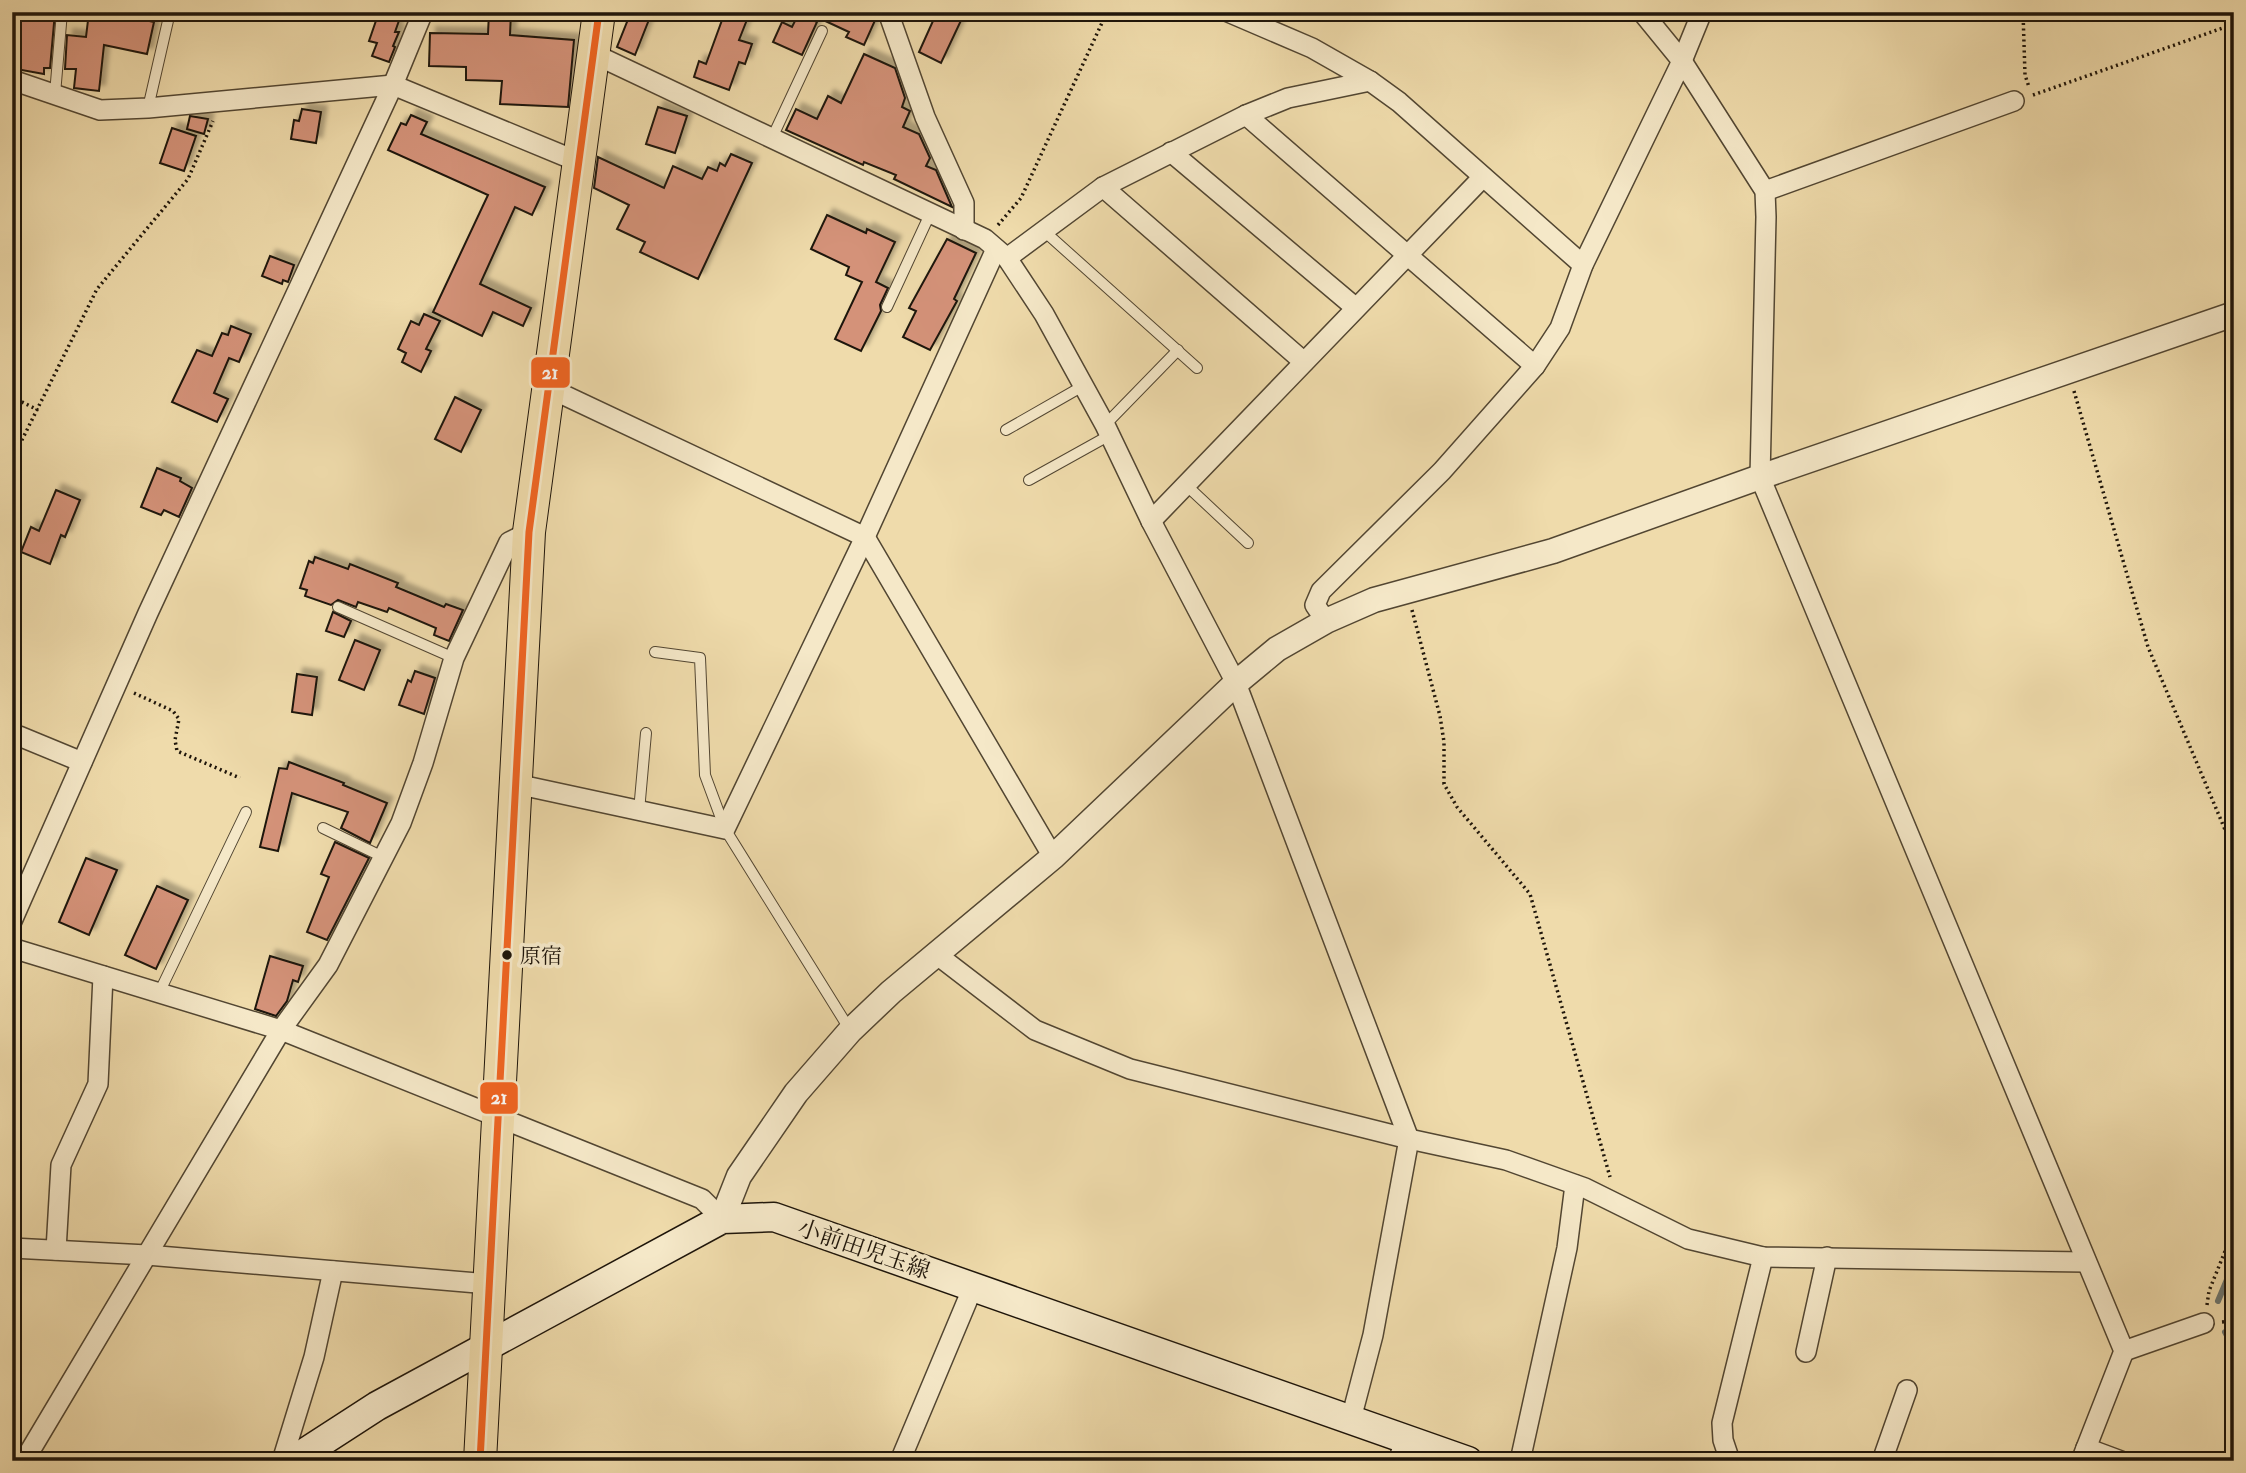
<svg xmlns="http://www.w3.org/2000/svg" width="2246" height="1473" font-family="'IM FELL Double Pica','Noto Serif JP',serif">
<style>
.lines{fill:none;stroke-linecap:round;stroke-linejoin:round}
.stream{stroke:#6d7771;stroke-width:6}
.building{fill:#d49279;stroke:#1e150a;stroke-width:2;filter:url(#shadow)}
.service-casing{stroke:#524632;stroke-width:12}
.minor-casing{stroke:#524632;stroke-width:22}
.tertiary-casing{stroke:#524632;stroke-width:27}
.secondary-casing{stroke:#1e150a;stroke-width:31}
.primary-casing{stroke:#1e150a;stroke-width:34}
.path{stroke:#1e150a;stroke-width:3.5;stroke-dasharray:2 3.5;stroke-linecap:butt}
.service{stroke:#f5e8c8;stroke-width:10}
.minor{stroke:#f5e8c8;stroke-width:19}
.tertiary{stroke:#f5e8c8;stroke-width:24}
.secondary{stroke:#f5e8c8;stroke-width:28}
.primary{stroke:#efdbab;stroke-width:32}
.bus-1-casing{stroke:#f5e8c8;stroke-width:12}
.bus-1{stroke:#f26522;stroke-width:7}
.bus-dot{fill:#1e150a;stroke:#f5e8c8;stroke-width:2.5}
.labels{text-anchor:middle;stroke-width:7;stroke-linejoin:round;paint-order:stroke}
.bus-label{font-size:21px;fill:#1e150a;stroke:#f5e8c8;text-anchor:start}
.street-label{font-size:23px;fill:#1e150a;stroke:#f5e8c8}
.line-badge{stroke:#f5e8c8;stroke-width:2.5}
.badge-label{font-size:19px;text-anchor:middle;font-weight:bold;fill:#fff}
</style>
<defs>
<filter id="shadow"><feDropShadow dx="6" dy="-6" stdDeviation="2" flood-color="#0004"/></filter>
</defs>
<rect width="100%" height="100%" fill="#efdbab"/>
<filter id="stains"><feTurbulence type="fractalNoise" baseFrequency=".00286" numOctaves="4"/><feColorMatrix values="0 0 0 0 .2 0 0 0 0 .09 0 0 0 0 .02 0 0 0 .5 -.17"/></filter>
<radialGradient id="worn" r=".72"><stop offset=".6" stop-color="#630" stop-opacity="0"/><stop offset="1" stop-color="#630" stop-opacity=".3"/></radialGradient>
<g class="lines">
<!-- stream -->
<g class="stream">
<polyline points="2218,1301 2234,1263"/>
<polyline points="2225,1332 2234,1348"/>
</g>
</g>
<!-- building -->
<g class="building">
<polygon points="30,12 55,12 50,68 44,68 44,74 16,69 19,44 12,43 12,14 30,15"/>
<polygon points="89,12 122,12 121,15 154,22 147,54 104,45 99,91 74,88 76,69 65,69 67,35 86,37"/>
<polygon points="379,12 402,12 395,32 399,32 393,46 395,47 389,62 372,56 377,43 369,41"/>
<polygon points="489,12 511,12 510,35 574,40 568,107 500,104 502,81 466,80 466,67 429,66 430,33 488,34"/>
<polygon points="631,12 652,12 635,55 617,47"/>
<polygon points="725,12 750,12 739,40 752,44 745,64 739,62 729,90 694,77 699,61 706,64"/>
<polygon points="806,12 876,12 877,16 864,45 846,37 849,32"/>
<polygon points="937,12 965,12 941,63 919,52"/>
<polygon points="799,13 817,22 802,55 773,42 782,22 792,27"/>
<polygon points="864,54 895,68 905,98 902,107 910,111 903,127 919,134 930,158 926,166 936,170 952,207 894,179 896,175 864,162 863,165 786,130 796,109 817,119 828,96 841,103"/>
<polygon points="658,107 687,116 675,153 646,144"/>
<polygon points="302,109 321,112 316,143 291,139 294,120 299,121"/>
<polygon points="411,115 427,122 421,134 545,187 532,215 515,207 480,284 531,308 523,326 493,312 482,336 433,312 488,195 388,150 401,123 406,125"/>
<polygon points="190,116 208,119 204,134 187,129"/>
<polygon points="172,128 196,136 184,171 160,163"/>
<polygon points="731,154 752,163 698,279 640,252 645,242 617,229 629,205 594,188 598,157 664,188 673,166 702,179 708,167 717,171 720,163 725,166"/>
<polygon points="827,215 866,233 867,229 895,242 876,282 888,288 880,305 881,311 861,351 835,339 862,282 846,275 849,267 811,249"/>
<polygon points="947,239 976,253 954,299 957,301 930,350 903,337 916,311 909,308"/>
<polygon points="270,256 294,265 288,282 283,280 282,284 262,276"/>
<polygon points="424,314 440,321 426,349 431,351 421,372 402,362 406,353 398,349 411,321 419,325"/>
<polygon points="231,326 251,334 239,362 229,358 214,393 228,399 217,422 172,402 197,350 212,356 222,333 228,335"/>
<polygon points="455,397 481,410 461,452 435,439"/>
<polygon points="157,468 181,478 180,481 192,488 179,517 164,510 161,515 141,507"/>
<polygon points="56,490 80,500 65,537 61,535 50,564 21,552 31,527 39,531"/>
<polygon points="315,557 348,569 350,564 398,583 396,587 444,607 446,604 463,610 449,641 434,635 436,628 389,608 387,612 358,602 356,607 338,600 331,605 305,596 307,590 300,588 309,561 313,563"/>
<polygon points="333,612 351,621 344,637 326,631"/>
<polygon points="355,640 380,650 364,690 339,680"/>
<polygon points="415,671 435,678 424,714 399,705 408,680 411,682"/>
<polygon points="297,674 317,677 312,715 292,712"/>
<polygon points="289,762 344,783 343,785 387,803 370,843 341,828 348,812 292,793 278,851 260,847 279,768 287,769"/>
<polygon points="335,842 369,858 327,940 307,932 329,877 321,874"/>
<polygon points="86,858 117,870 89,935 59,922"/>
<polygon points="157,886 188,900 156,969 125,955"/>
<polygon points="270,956 303,966 298,982 293,980 287,1001 276,1016 255,1009"/>
</g>
<g class="lines">
<!-- service casing -->
<g class="service-casing">
<g id="service">
<polyline points="55,94 62,12"/>
<polyline points="148,108 170,12"/>
<polyline points="772,138 822,31"/>
<polyline points="1044,231 1197,368"/>
<polyline points="887,307 930,214"/>
<polyline points="1105,425 1178,350"/>
<polyline points="1006,430 1083,386"/>
<polyline points="1029,480 1110,435"/>
<polyline points="1186,485 1248,543"/>
<polyline points="338,607 454,658"/>
<polyline points="655,652 700,658 705,775 725,829 850,1030"/>
<polyline points="639,811 646,733"/>
<polyline points="323,828 383,857"/>
<polyline points="159,993 246,812"/>
</g>
</g>
<!-- minor casing -->
<g class="minor-casing">
<g id="minor">
<polyline points="888,12 925,117 964,203 964,230"/>
<polyline points="1228,12 1312,48 1370,81 1399,102 1583,265"/>
<polyline points="1642,12 1682,61 1765,191 1766,217 1760,477 2124,1351 2081,1461"/>
<polyline points="594,54 985,239 1007,258 1044,314 1105,425 1151,521 1236,683 1409,1139 1373,1335 1351,1419"/>
<polyline points="12,80 100,110 148,108 393,85 579,162"/>
<polyline points="1246,115 1535,366"/>
<polyline points="1171,152 1356,308"/>
<polyline points="1103,187 1304,362"/>
<polyline points="1765,191 2014,101"/>
<polyline points="1007,258 1103,187 1246,115 1288,98 1370,81"/>
<polyline points="549,388 865,537 1053,857"/>
<polyline points="1151,521 1483,177"/>
<polyline points="1326,621 1315,605 1321,591 1442,471 1535,366 1560,328 1583,265 1682,61 1702,12"/>
<polyline points="19,736 82,762"/>
<polyline points="516,784 725,829 865,537 996,249"/>
<polyline points="12,921 148,613 393,85 423,12"/>
<polyline points="12,948 281,1030 702,1199 722,1219"/>
<polyline points="936,954 1035,1030 1130,1069 1409,1139 1506,1160 1585,1188 1688,1239 1763,1257 2086,1262"/>
<polyline points="12,1248 147,1255 489,1284"/>
<polyline points="56,1250 61,1165 98,1084 103,976"/>
<polyline points="2124,1351 2204,1323"/>
<polyline points="1806,1352 1827,1257"/>
<polyline points="2086,1448 2121,1461"/>
<polyline points="24,1461 281,1030 328,965 401,823 423,763 454,658 509,542 529,532"/>
<polyline points="282,1461 314,1357 333,1271"/>
<polyline points="900,1461 973,1287"/>
<polyline points="1398,1461 1406,1438"/>
<polyline points="1520,1461 1567,1248 1575,1185"/>
<polyline points="1730,1461 1723,1440 1722,1423 1763,1257"/>
<polyline points="1882,1461 1907,1390"/>
</g>
</g>
<!-- tertiary casing -->
<g class="tertiary-casing">
<polyline id="tertiary" points="722,1219 739,1176 796,1093 850,1031 891,992 1053,857 1236,683 1277,649 1326,621 1374,600 1553,551 1760,477 2234,314"/>
</g>
<!-- secondary casing -->
<g class="secondary-casing">
<polyline id="secondary" points="292,1461 377,1406 722,1219 774,1217 1468,1461"/>
</g>
<!-- primary casing -->
<g class="primary-casing">
<polyline id="primary" points="480,1461 529,532 599,12"/>
</g>
<!-- path -->
<g class="path">
<polyline points="2023,12 2025,75 2029,87"/>
<polyline points="2033,95 2234,24"/>
<polyline points="998,225 1021,198 1107,12"/>
<polyline points="2074,391 2148,647 2234,851"/>
<polyline points="12,397 38,410"/>
<polyline points="12,460 97,289 188,179 213,121"/>
<polyline points="1412,610 1440,716 1444,742 1444,784 1457,807 1530,894 1610,1177"/>
<polyline points="134,693 173,711 179,719 175,740 177,751 240,778"/>
<polyline points="2207,1305 2209,1291 2234,1229"/>
<polyline points="2222,1322 2234,1321"/>
</g>
<!-- service -->
<use href="#service" class="service"/>
<!-- minor -->
<use href="#minor" class="minor"/>
<!-- tertiary -->
<use href="#tertiary" class="tertiary"/>
<!-- secondary -->
<use href="#secondary" class="secondary"/>
<!-- primary -->
<use href="#primary" class="primary"/>
<!-- bus-1 casing -->
<g class="bus-1-casing">
<polyline id="bus-1" points="480,1461 529,532 599,12"/>
</g>
<!-- bus-1 -->
<use href="#bus-1" class="bus-1"/>
</g>
<!-- markers -->
<circle class="bus-dot" cx="507" cy="955" r="6"/>
<g class="labels">
<!-- bus labels -->
<g class="bus-label">
<text x="520" y="963">原宿</text>
</g>
<!-- street labels -->
<g class="street-label">
<text transform="translate(864 1249) rotate(19)" y="8">小前田児玉線</text>
</g>
</g>
<g class="line-badge">
<rect x="530" y="356" width="41" height="33" rx="7" fill="#f26522"/>
<rect x="479" y="1081" width="40" height="34" rx="7" fill="#f26522"/>
</g>
<g class="badge-label">
<text x="550" y="379">21</text>
<text x="499" y="1104">21</text>
</g>
<!-- margin -->
<rect width="2246" height="1473" fill="none" stroke="#efdbab" stroke-width="42"/>
<rect x="14" y="14" width="2218" height="1445" fill="none" stroke="#1e150a" stroke-width="3.5"/>
<rect x="21" y="21" width="2204" height="1431" fill="none" stroke="#1e150a" stroke-width="2"/>
<rect width="100%" height="100%" filter="url(#stains)"/>
<rect width="100%" height="100%" fill="url(#worn)"/>
</svg>
